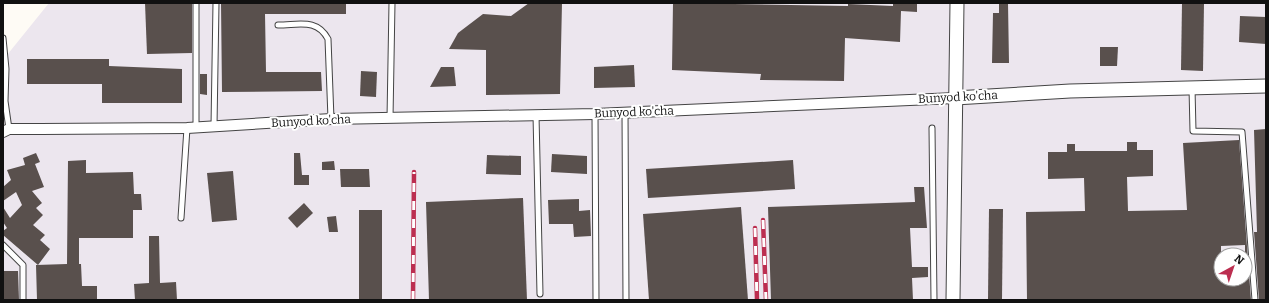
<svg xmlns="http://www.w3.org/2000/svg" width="1269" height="303" font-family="Bitter,serif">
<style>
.industrial{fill:#ece6ee;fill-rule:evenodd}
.building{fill:#59504d;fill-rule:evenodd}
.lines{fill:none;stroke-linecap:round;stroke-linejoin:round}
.service-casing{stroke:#444;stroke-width:7}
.minor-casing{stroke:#444;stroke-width:12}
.tertiary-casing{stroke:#444;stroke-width:15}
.service{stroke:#fff;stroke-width:5}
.minor{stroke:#fff;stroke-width:10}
.tertiary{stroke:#fff;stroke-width:13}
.rail-casing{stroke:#bc2e50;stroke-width:4.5}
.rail{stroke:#fff;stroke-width:3;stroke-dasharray:9;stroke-linecap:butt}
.labels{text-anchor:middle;stroke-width:4;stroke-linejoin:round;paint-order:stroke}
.street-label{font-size:12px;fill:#111;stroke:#fff}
</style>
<rect width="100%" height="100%" fill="#fefbf5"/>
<!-- industrial -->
<path class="industrial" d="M49,3H1266V300H3V60ZM1221,255H1245V279H1221Z"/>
<!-- building -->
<g class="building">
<polygon points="145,3 192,3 192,53 147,54"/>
<polygon points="221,3 346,3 346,14 265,14 266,72 321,72 322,91 222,92"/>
<polygon points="529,3 562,3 560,94 486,95 486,50 449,49 458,33 483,14 511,16"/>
<polygon points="673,3 848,6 848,4 893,6 893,3 917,3 917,12 901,11 900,42 845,38 844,81 760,80 761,74 672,70"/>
<polygon points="999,3 1008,3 1009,63 992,63 993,13 999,13"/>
<polygon points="1182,3 1204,3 1203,71 1181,70"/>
<polygon points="1240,16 1266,17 1266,44 1239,42"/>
<polygon points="1100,47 1118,47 1117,66 1100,66"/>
<polygon points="27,59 109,59 109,66 182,69 182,103 102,103 102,84 27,84"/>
<polygon points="634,65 635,87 594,88 594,67"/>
<polygon points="441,67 454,67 456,86 430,87"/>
<polygon points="361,71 377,72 376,97 360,96"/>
<polygon points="200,74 207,74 207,95 200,94"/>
<polygon points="1266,129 1266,300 1259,300 1254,232 1257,232 1254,130"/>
<path d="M1239,140L1251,300H1027L1026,212L1085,211L1084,178L1048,179V152H1067V144H1075V151H1127V142H1137V150H1153V176L1127,177L1128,211L1187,210L1183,143ZM1245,245V279H1221V246Z"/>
<polygon points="36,153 40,162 35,164 44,187 32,191 42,203 36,208 43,215 33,225 45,235 40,240 50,249 38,265 3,235 3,231 7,228 3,222 3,207 10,218 22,205 16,192 3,201 3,187 11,180 7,170 25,165 23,158"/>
<polygon points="294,153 300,153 302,175 309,175 309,185 294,185"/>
<polygon points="552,154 587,156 587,174 551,172"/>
<polygon points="487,155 521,156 521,175 486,174"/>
<polygon points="86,160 86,173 133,172 134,194 141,194 142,210 133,210 133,238 79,238 79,264 81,264 82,286 97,286 97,300 37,300 36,265 67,264 68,161"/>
<polygon points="793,160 795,189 648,198 646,169"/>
<polygon points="334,161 335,170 322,170 322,162"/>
<polygon points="340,169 369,169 370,187 341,187"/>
<polygon points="233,171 237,220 212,222 207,173"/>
<polygon points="914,187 924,187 927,228 910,228 912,267 928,267 928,277 912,278 913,300 771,300 768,207 915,202"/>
<polygon points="523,198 527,300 429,300 426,202"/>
<polygon points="579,199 579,211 590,210 591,236 574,237 573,224 549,224 548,200"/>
<polygon points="304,203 313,213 297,228 288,218"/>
<polygon points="741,207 748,300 649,300 643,214"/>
<polygon points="989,209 1003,209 1002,300 988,300"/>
<rect x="359" y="210" width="23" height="90"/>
<polygon points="336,216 338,232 329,232 327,217"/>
<polygon points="149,236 159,236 160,283 176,282 177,300 135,300 134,284 149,283"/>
<polygon points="3,271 18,271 19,300 3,300"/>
</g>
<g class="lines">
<!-- service casing -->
<g class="service-casing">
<g id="service">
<polyline points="196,3 196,127"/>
<path d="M278,25C299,25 317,18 328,39L331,119"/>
<polyline points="3,38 6,69 5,101 9,129"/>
<polyline points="1192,88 1193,131 1242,132 1255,300"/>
<polyline points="625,112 626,300"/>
<polyline points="595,114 596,300"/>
<polyline points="536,115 540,294"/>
<polyline points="390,118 392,3"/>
<polyline points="214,126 216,3"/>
<polyline points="932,128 934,300"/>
<polyline points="181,218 187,128"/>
<polyline points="3,245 23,265 23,300"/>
</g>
</g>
<!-- minor casing -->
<g class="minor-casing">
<polyline id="minor" points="3,132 9,129 41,129 187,128 331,119 595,114 955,98"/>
</g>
<!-- tertiary casing -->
<g class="tertiary-casing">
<g id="tertiary">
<polyline points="955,98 1070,91 1266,86"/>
<polyline points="953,300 957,3"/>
</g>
</g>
<!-- service -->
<use href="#service" class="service"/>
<!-- minor -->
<use href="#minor" class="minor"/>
<!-- tertiary -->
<use href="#tertiary" class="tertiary"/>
<!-- rail casing -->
<g class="rail-casing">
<g id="rail">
<polyline points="763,220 766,300"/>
<polyline points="755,228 757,300"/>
<polyline points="413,300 414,172"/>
</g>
</g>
<!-- rail -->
<use href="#rail" class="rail"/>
</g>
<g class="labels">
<!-- street labels -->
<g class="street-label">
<text transform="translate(958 97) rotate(-3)" y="4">Bunyod ko'cha</text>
<text transform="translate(634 112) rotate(-2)" y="4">Bunyod ko'cha</text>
<text transform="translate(311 121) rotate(-3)" y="4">Bunyod ko'cha</text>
</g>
</g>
<!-- border -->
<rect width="1269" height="303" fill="none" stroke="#111111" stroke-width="8"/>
<!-- north arrow -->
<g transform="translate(1233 267) rotate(40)"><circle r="19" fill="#ffffff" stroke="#a0a0a0"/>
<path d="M0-3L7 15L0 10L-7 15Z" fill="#bc2e50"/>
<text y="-6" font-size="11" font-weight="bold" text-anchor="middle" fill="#111111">N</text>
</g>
</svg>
